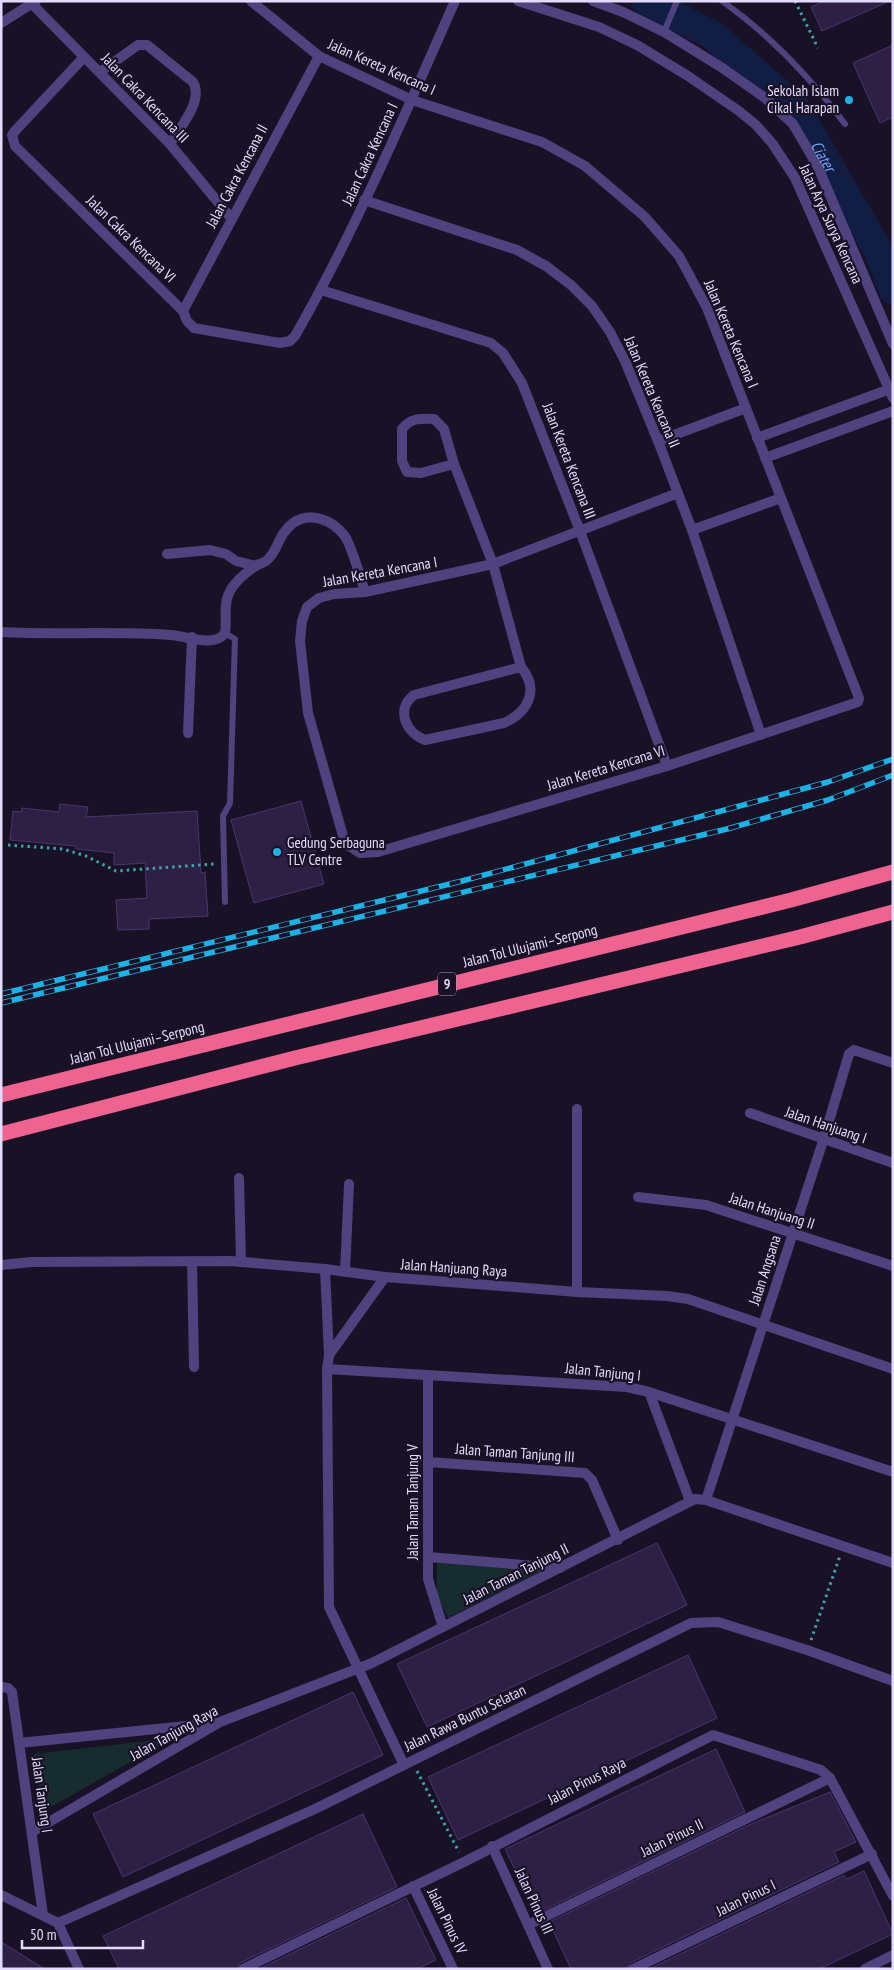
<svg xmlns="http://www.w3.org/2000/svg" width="894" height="1970" font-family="'PT Sans Narrow',sans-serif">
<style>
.green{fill:#162c2f}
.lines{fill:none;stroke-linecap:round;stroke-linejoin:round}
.river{stroke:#121d44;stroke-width:29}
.building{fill:#2d2044;stroke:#49356e}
.path{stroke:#3da2ac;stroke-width:3;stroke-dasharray:2.5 4;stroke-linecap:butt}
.service{stroke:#4e427f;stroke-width:6}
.minor{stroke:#4e427f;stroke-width:10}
.tertiary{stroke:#4e427f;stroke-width:10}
.motorway{stroke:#ee6390;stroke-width:15}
.rail-casing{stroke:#1cb2e6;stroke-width:5.5}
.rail{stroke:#191226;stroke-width:4;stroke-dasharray:11;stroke-linecap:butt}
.poi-dot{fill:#1cb2e6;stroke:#191226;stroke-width:2}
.labels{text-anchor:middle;stroke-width:4.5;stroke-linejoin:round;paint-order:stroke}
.shield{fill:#191226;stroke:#a69fbb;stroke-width:1}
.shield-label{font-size:14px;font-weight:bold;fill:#e3dbfb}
.street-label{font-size:15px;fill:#e3dbfb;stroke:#191226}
.poi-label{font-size:15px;fill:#e3dbfb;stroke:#191226;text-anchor:end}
.water-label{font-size:16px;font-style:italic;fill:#74a3f0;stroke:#191226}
</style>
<rect width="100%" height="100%" fill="#191226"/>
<!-- green -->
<g class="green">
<polygon points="437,1563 540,1571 448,1618 437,1595"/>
<polygon points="173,1738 42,1812 34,1754"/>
</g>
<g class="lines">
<!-- river -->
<path class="river" id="s1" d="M646,1L713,35L795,107L878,250L893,290"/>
</g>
<!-- building -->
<g class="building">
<polygon points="824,1 890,1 822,31 811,7"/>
<polygon points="893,45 893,117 880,123 853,63"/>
<polygon points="301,801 324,884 254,903 231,820"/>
<polygon points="60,804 88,807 86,817 197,811 201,873 205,872 208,916 149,919 149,929 118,930 116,900 147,898 145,863 114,865 114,853 76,849 76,846 10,840 13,811 21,812 22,808 59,812"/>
<polygon points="657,1543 687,1605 427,1727 397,1664"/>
<polygon points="688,1655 717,1718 458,1840 428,1777"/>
<polygon points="353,1692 383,1755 123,1877 93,1814"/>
<polygon points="716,1749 745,1812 544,1910 542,1907 535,1911 505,1849"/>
<polygon points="830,1792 856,1842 834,1852 839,1862 630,1963 626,1969 571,1969 549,1922 751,1824"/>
<polygon points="363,1814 397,1887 240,1963 236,1969 119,1969 103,1936"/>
<polygon points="864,1871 893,1934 819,1969 649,1969 844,1875 847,1879"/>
<polygon points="406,1898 436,1960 417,1969 259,1969"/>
<polygon points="1,1942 45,1969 1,1969"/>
</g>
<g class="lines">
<!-- path -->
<g class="path">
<polyline points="795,1 818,48"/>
<polyline points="8,845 63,849 86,856 116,871 215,864"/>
<polyline points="811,1640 840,1556"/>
<polyline points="417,1771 459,1852"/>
</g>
<!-- service -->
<g class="service">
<path d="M722,1C770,35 810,77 845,124"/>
<polyline points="664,32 677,1"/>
<polyline points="225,633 235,639 230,803 223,816 225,902"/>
</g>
<!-- minor -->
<g class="minor">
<polyline points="251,1 319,56 412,100 542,142 585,166 645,217 679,256 707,308 859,698 858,702 667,766 378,852 360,853 345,843 308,713 300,641 302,621 307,607 319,598 334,594 365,592 493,564 678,493"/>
<polyline points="32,4 170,144 231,218"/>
<polyline points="1,23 36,1"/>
<path d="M84,57L15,131L12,135L15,146L183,311L187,321L194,328L280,343L290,341L295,336C356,229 405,114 455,1"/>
<path d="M100,72L138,45H147L193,82C204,101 180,127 170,144"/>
<polyline points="364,200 517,250 546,266 571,285 592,306 610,332 625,361 658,441 692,530 761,735"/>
<polyline points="321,290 491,343 503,353 522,383 580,531 667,766"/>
<polyline points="183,311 319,56"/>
<polyline points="757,438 890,389"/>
<polyline points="658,441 746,408"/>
<polyline points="765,458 893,411"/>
<path d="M454,464L444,429L434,419C420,418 411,418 402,429V461L407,472L421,473L454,464L493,564L521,667C540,690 528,712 504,723L425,740C406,733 395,709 414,695L521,667"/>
<polyline points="692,530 781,498"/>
<polyline points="167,554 210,550 226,554 236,561 256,566"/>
<path d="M1,632C58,635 114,631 171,635C186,636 215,648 225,633C227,622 224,609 227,599C230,585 246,572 257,565C262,563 267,562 270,557C280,545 278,535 293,523C310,511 332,520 344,535C351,543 361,580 365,592"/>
<polyline points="188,733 192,637"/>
<polyline points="750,1113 893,1163"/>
<polyline points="239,1178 241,1262"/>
<polyline points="638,1197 706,1205 893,1266"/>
<polyline points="192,1261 194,1367"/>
<polyline points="1,1265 32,1262 231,1261 325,1269 385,1277 577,1292 667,1296 688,1299 893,1369"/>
<polyline points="325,1269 329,1355 327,1369 329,1607 404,1765"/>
<polyline points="345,1272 349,1184"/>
<polyline points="577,1292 577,1109"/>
<polyline points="329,1355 385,1277"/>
<polyline points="327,1369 627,1387 649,1392 893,1472"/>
<polyline points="428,1375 428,1579 443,1627"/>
<polyline points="649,1392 690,1501"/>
<polyline points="428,1462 585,1473 592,1480 618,1540"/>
<polyline points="706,1500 823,1141 849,1054 854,1050 893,1063"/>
<polyline points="428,1557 560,1568"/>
<polyline points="1,1687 8,1688 12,1692 43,1915"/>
<polyline points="19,1743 215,1723"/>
<polyline points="32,1832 220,1722 372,1663 695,1499 706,1500 893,1563"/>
<polyline points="492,1846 548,1969"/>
<polyline points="413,1886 453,1969"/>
<polyline points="58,1923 79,1969"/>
<polyline points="528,1925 830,1778"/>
<polyline points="243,1969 464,1862 713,1735 821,1770 830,1778 893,1896"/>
<polyline points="633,1969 872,1854"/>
<polyline points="865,1969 893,1955"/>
</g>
<!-- tertiary -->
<g class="tertiary">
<polyline points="518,1 599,27 637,45 688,76 739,111 756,125 772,143 795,178 893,398"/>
<polyline points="593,1 623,12 664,32 721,67 765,98 793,124 818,167 893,344"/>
<polyline points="1,1895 58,1923 315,1809 691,1623 718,1622 807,1650 893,1681"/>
</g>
<!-- motorway -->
<g class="motorway">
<polyline points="1,1095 791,900 893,872"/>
<polyline points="1,1134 295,1058 800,937 893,912"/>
</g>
<!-- rail casing -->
<g class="rail-casing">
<g id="rail">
<polyline points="1,994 462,881 828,782 893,759"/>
<polyline points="1,1003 727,829 828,800 893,775"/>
</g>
</g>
<!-- rail -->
<use href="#rail" class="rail"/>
</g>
<!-- markers -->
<g class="poi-dot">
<circle cx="849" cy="100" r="5"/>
<circle cx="277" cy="852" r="5"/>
</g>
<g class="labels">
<!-- shield labels -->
<rect class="shield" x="438" y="972.5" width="18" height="23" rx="4"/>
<g class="shield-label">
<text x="447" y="989">9</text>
</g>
<!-- street labels -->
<g class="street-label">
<text transform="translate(382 67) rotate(24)" y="5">Jalan Kereta Kencana I</text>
<text transform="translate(145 98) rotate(46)" y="5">Jalan Cakra Kencana III</text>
<text transform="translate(370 154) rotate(-65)" y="5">Jalan Cakra Kencana I</text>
<text transform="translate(237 176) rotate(-62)" y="5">Jalan Cakra Kencana II</text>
<text transform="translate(831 224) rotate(65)" y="5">Jalan Arya Surya Kencana</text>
<text transform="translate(131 239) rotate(44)" y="5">Jalan Cakra Kencana VI</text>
<text transform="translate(731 334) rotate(67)" y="5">Jalan Kereta Kencana I</text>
<text transform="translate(652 392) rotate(67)" y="5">Jalan Kereta Kencana II</text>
<text transform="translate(569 461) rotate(69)" y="5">Jalan Kereta Kencana III</text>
<text transform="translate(380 572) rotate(-10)" y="5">Jalan Kereta Kencana I</text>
<text transform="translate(606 768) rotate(-17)" y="5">Jalan Kereta Kencana VI</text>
<text transform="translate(530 946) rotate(-14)" y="5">Jalan Tol Ulujami–Serpong</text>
<text transform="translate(137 1043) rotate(-14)" y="5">Jalan Tol Ulujami–Serpong</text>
<text transform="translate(826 1125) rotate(19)" y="5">Jalan Hanjuang I</text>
<text transform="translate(772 1211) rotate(18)" y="5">Jalan Hanjuang II</text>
<text transform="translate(454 1268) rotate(4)" y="5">Jalan Hanjuang Raya</text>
<text transform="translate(765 1270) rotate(-72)" y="5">Jalan Angsana</text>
<text transform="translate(603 1372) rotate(6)" y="5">Jalan Tanjung I</text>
<text transform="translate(515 1453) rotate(4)" y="5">Jalan Taman Tanjung III</text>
<text transform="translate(413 1502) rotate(-90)" y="5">Jalan Taman Tanjung V</text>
<text transform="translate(516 1574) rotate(-27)" y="5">Jalan Taman Tanjung II</text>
<text transform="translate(465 1718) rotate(-26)" y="5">Jalan Rawa Buntu Selatan</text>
<text transform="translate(174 1733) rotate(-29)" y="5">Jalan Tanjung Raya</text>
<text transform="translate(587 1781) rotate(-27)" y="5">Jalan Pinus Raya</text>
<text transform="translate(42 1795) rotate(82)" y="5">Jalan Tanjung I</text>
<text transform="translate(672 1838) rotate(-26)" y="5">Jalan Pinus II</text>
<text transform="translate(746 1898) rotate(-26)" y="5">Jalan Pinus I</text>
<text transform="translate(534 1901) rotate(65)" y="5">Jalan Pinus III</text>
<text transform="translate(447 1921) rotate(64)" y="5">Jalan Pinus IV</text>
</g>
<!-- poi labels -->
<g class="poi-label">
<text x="839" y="96">Sekolah Islam<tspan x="839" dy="17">Cikal Harapan</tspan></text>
<text x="287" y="848" text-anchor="start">Gedung Serbaguna<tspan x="287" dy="17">TLV Centre</tspan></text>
</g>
<!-- water labels -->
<g class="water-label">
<text dy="6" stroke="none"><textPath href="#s1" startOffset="241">Ciater</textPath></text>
</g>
</g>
<!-- border -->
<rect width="894" height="1970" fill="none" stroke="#e3dbfb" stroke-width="5"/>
<!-- scale -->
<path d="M22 1940v8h121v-8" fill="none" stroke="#e3dbfb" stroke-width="2.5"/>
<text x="30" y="1940" font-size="15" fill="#e3dbfb" stroke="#191226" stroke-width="4" paint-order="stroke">50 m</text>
</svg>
